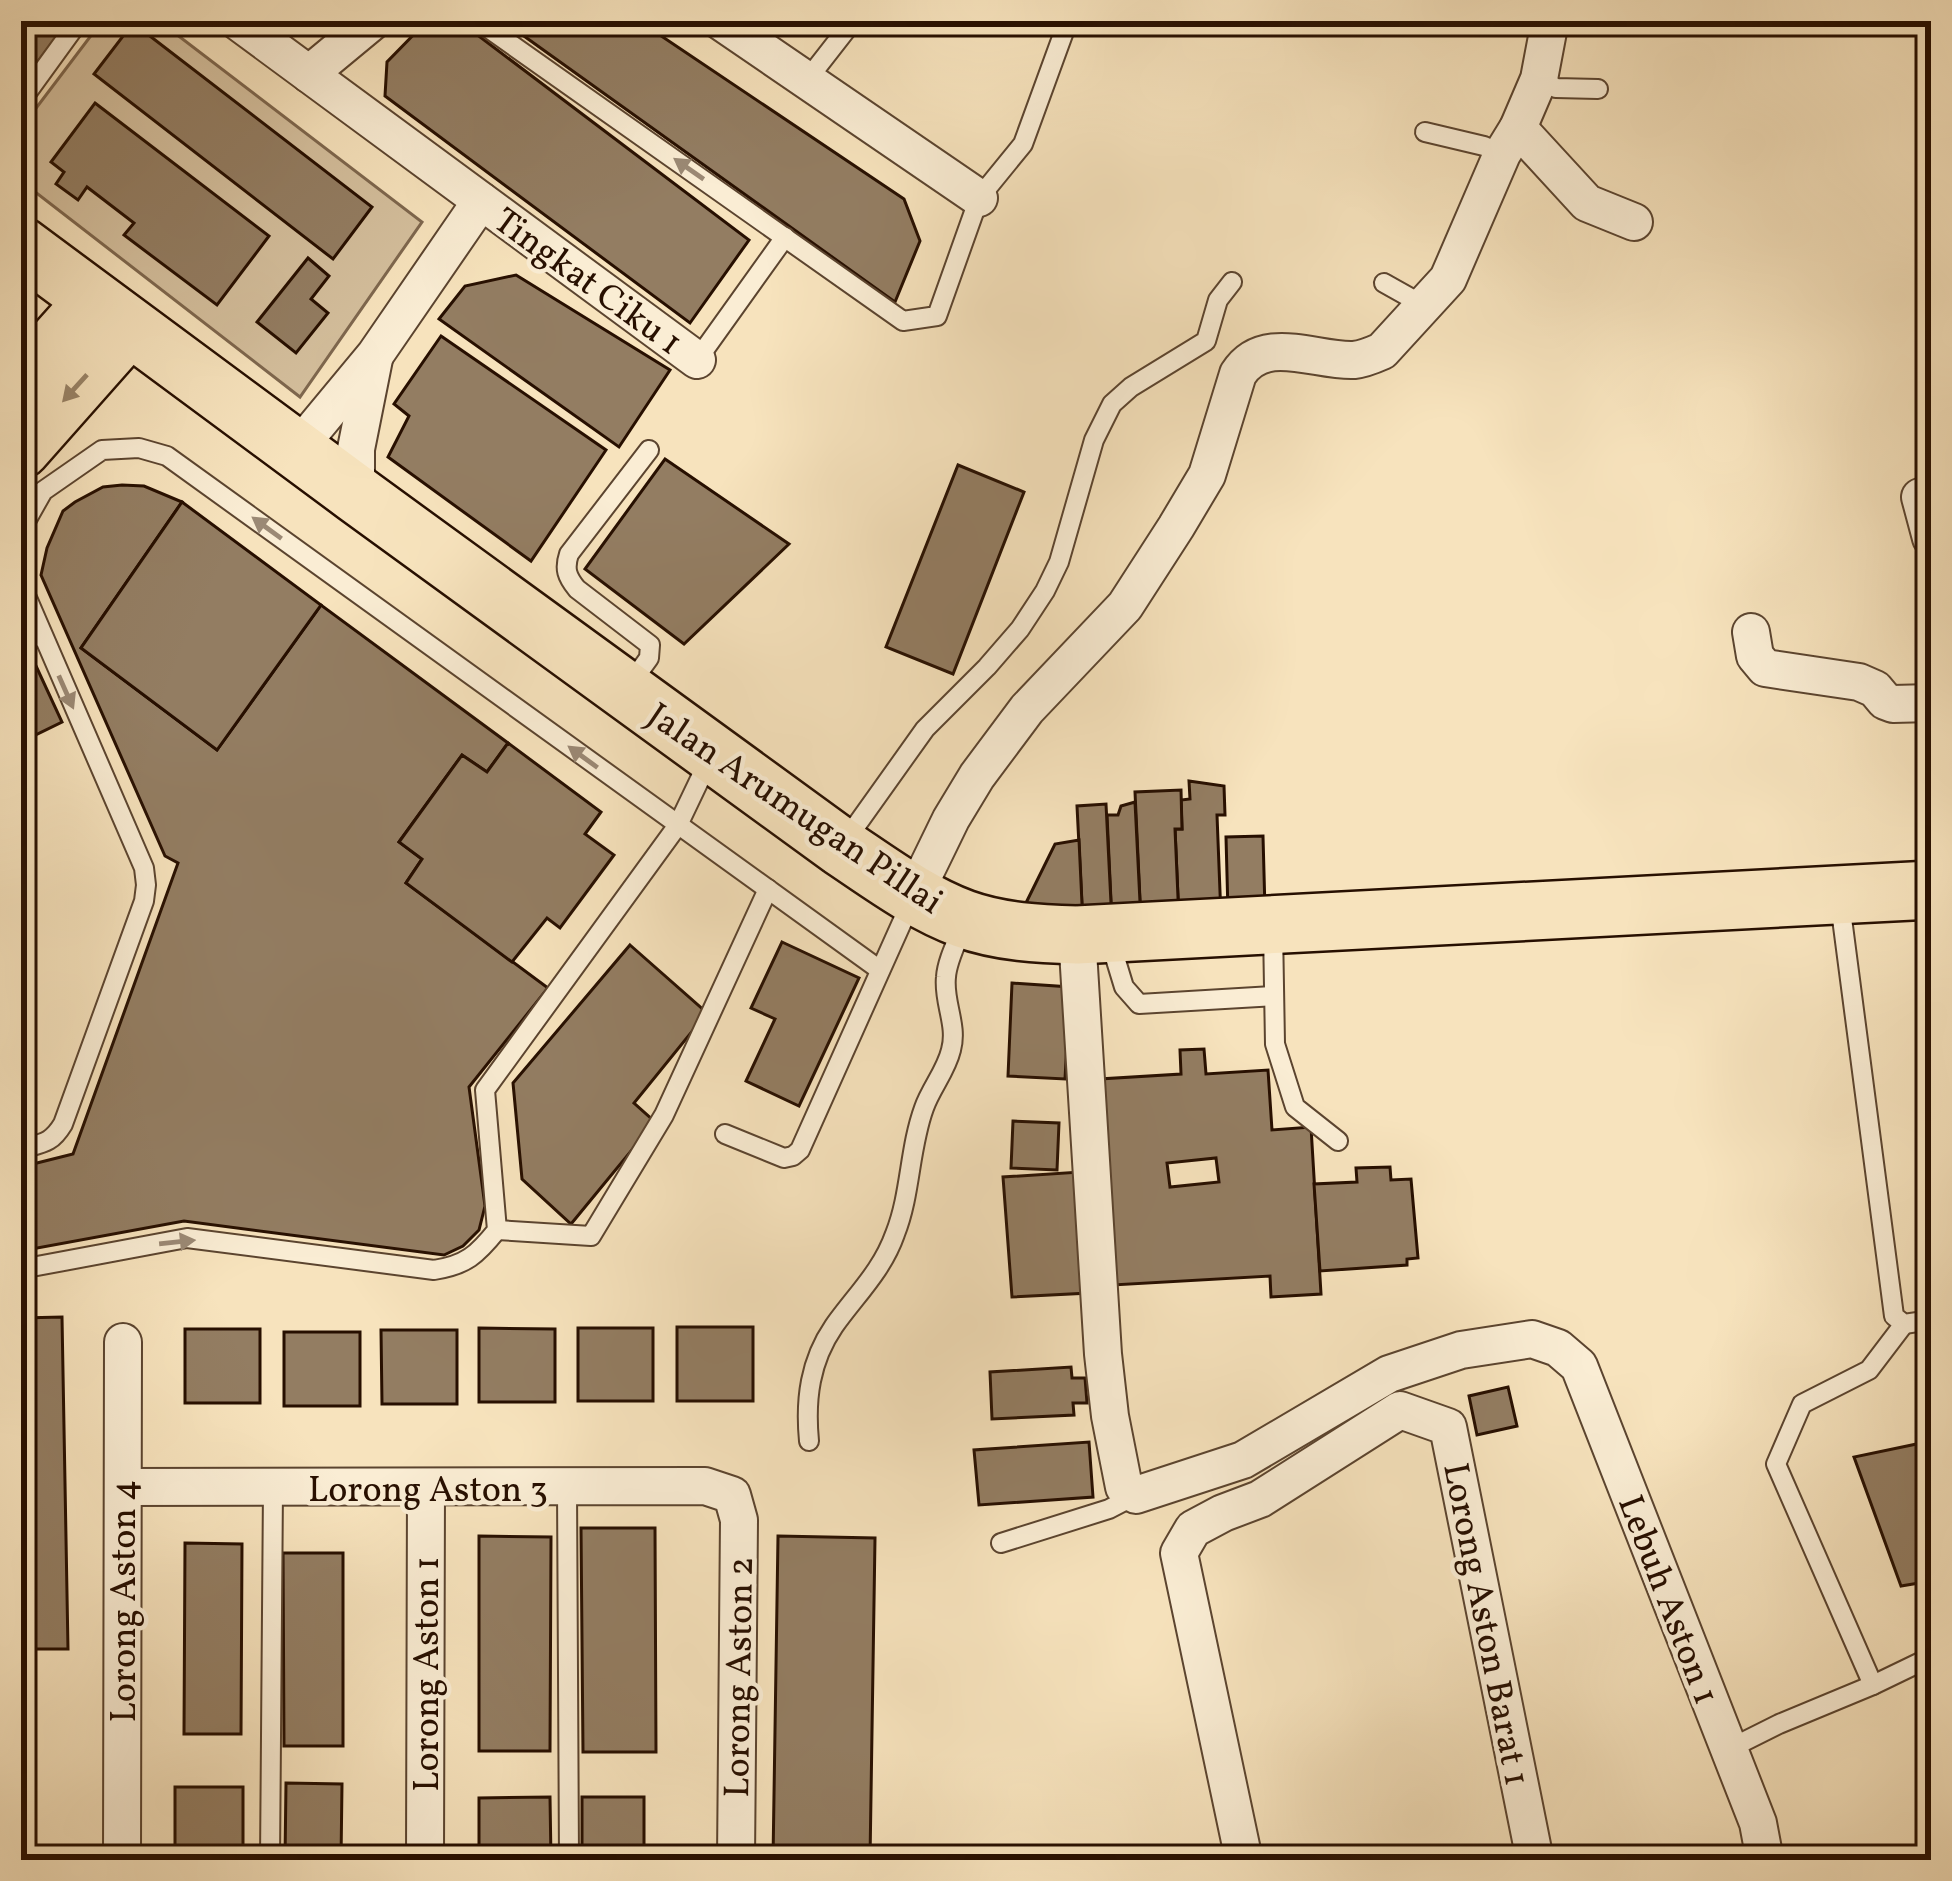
<svg xmlns="http://www.w3.org/2000/svg" width="1952" height="1881" font-family="Vollkorn,serif">
<style>
.green{fill:#d4bf9d;stroke:#7e674e;stroke-width:3}
.building{fill:#937d62;stroke:#270f00;stroke-width:3;fill-rule:evenodd}
.lines{fill:none;stroke-linecap:round;stroke-linejoin:round}
.service-casing{stroke:#5b442f;stroke-width:22}
.minor-casing{stroke:#5b442f;stroke-width:40}
.primary-casing{stroke:#270f00;stroke-width:62}
.service{stroke:#faedd4;stroke-width:18}
.minor{stroke:#faedd4;stroke-width:36}
.primary{stroke:#f7e3bd;stroke-width:57}
.oneway{fill:#9b8975}
.oneway2{fill:#998468}
.labels{text-anchor:middle;stroke-width:9;stroke-linejoin:round;paint-order:stroke}
.street-label{font-size:36px;fill:#270f00;stroke:#faedd4}
</style>
<rect width="100%" height="100%" fill="#f7e3bd"/>
<filter id="stains"><feTurbulence type="fractalNoise" baseFrequency=".00167" numOctaves="4"/><feColorMatrix values="0 0 0 0 .2 0 0 0 0 .09 0 0 0 0 .02 0 0 0 .5 -.17"/></filter>
<radialGradient id="worn" r=".72"><stop offset=".6" stop-color="#630" stop-opacity="0"/><stop offset="1" stop-color="#630" stop-opacity=".3"/></radialGradient>
<!-- green -->
<polygon class="green" points="102,21 159,21 422,222 300,397 21,181 21,128"/>
<!-- building -->
<g class="building">
<polygon points="21,21 69,21 21,84"/>
<polygon points="427,21 459,21 749,240 690,323 385,96 387,62"/>
<polygon points="503,21 639,21 904,199 920,241 895,302"/>
<polygon points="133,23 372,207 333,259 94,74"/>
<polygon points="95,103 269,236 217,305 124,235 134,223 87,187 78,200 56,184 64,172 51,162"/>
<polygon points="308,258 329,276 311,299 328,313 296,353 257,322"/>
<polygon points="516,275 670,370 619,447 439,319 465,286"/>
<polygon points="441,336 606,450 531,561 388,457 409,416 394,404"/>
<polygon points="665,459 789,544 684,644 585,569"/>
<polygon points="958,465 1024,492 953,674 886,647"/>
<polygon points="122,485 144,486 182,502 81,648 217,750 321,605 508,743 487,772 462,755 399,842 422,859 406,883 548,988 469,1087 485,1206 479,1230 463,1246 444,1255 184,1221 21,1251 21,1167 73,1154 178,863 165,856 41,575 47,548 63,511 75,502 103,487"/>
<polygon points="182,502 321,605 217,750 81,648"/>
<polygon points="30,653 62,722 21,742 21,662"/>
<polygon points="508,743 601,812 585,834 614,855 560,928 547,918 512,962 406,883 422,859 399,842 462,755 487,772"/>
<polygon points="1189,781 1224,786 1225,815 1217,815 1221,917 1179,920 1175,829 1182,829 1181,800 1190,799"/>
<polygon points="1181,790 1182,829 1175,829 1179,920 1141,922 1135,792"/>
<polygon points="1135,802 1141,922 1112,923 1107,815 1118,815 1121,806"/>
<polygon points="1106,804 1112,923 1083,925 1077,806"/>
<polygon points="1263,836 1265,910 1228,912 1226,837"/>
<polygon points="1079,840 1083,925 1021,913 1055,844"/>
<polygon points="782,942 859,978 799,1106 746,1081 775,1019 751,1008"/>
<polygon points="630,945 707,1013 634,1103 655,1122 571,1224 522,1179 513,1083"/>
<polygon points="1012,983 1070,987 1065,1079 1008,1076"/>
<path d="M1204,1049L1206,1074L1268,1070L1272,1130L1311,1127L1321,1294L1271,1297L1270,1276L1113,1285L1100,1079L1181,1074L1180,1050ZM1216,1158L1219,1182L1170,1187L1167,1163Z"/>
<polygon points="1013,1121 1059,1123 1057,1170 1011,1168"/>
<polygon points="1390,1167 1391,1180 1411,1179 1418,1258 1407,1259 1407,1265 1320,1271 1314,1184 1357,1182 1356,1168"/>
<polygon points="1080,1172 1089,1293 1012,1297 1003,1177"/>
<polygon points="62,1317 68,1649 21,1649 21,1318"/>
<rect x="677" y="1327" width="76" height="74"/>
<polygon points="479,1328 555,1329 555,1402 479,1402"/>
<rect x="578" y="1328" width="75" height="73"/>
<rect x="185" y="1329" width="75" height="74"/>
<polygon points="381,1330 457,1330 457,1404 382,1404"/>
<rect x="284" y="1332" width="76" height="74"/>
<polygon points="1071,1367 1072,1378 1085,1378 1087,1403 1073,1403 1074,1415 992,1419 990,1372"/>
<polygon points="1508,1387 1517,1426 1477,1435 1469,1396"/>
<polygon points="1931,1410 1931,1581 1901,1586 1854,1457 1926,1442 1919,1412"/>
<polygon points="1089,1442 1093,1497 979,1505 974,1450"/>
<polygon points="581,1528 655,1528 656,1752 583,1752"/>
<polygon points="479,1536 551,1537 550,1751 479,1751"/>
<polygon points="778,1536 875,1538 870,1860 773,1860"/>
<polygon points="185,1543 242,1544 241,1734 184,1734"/>
<polygon points="283,1553 343,1553 343,1746 284,1746"/>
<polygon points="286,1783 342,1784 341,1860 285,1860"/>
<rect x="175" y="1787" width="68" height="73"/>
<polygon points="550,1797 551,1860 479,1860 479,1798"/>
<rect x="582" y="1797" width="62" height="63"/>
</g>
<g class="lines">
<!-- service casing -->
<g class="service-casing">
<g id="service">
<polyline points="478,21 903,321 937,316 979,198 1023,144 1065,29 1055,21"/>
<polyline points="1539,79 1556,88 1598,89"/>
<polyline points="807,80 853,21"/>
<polyline points="21,101 79,21"/>
<polyline points="1425,132 1484,146 1502,154"/>
<polyline points="1384,283 1425,306"/>
<polyline points="697,360 785,237"/>
<polyline points="21,530 43,491 102,450 139,448 167,456 880,970"/>
<path d="M21,584L144,868L146,885L144,901L63,1124C51,1144 42,1143 21,1149"/>
<polyline points="21,651 39,630"/>
<path d="M628,687L649,658L650,645L577,589C567,577 564,569 569,554L649,450"/>
<polyline points="843,844 925,729 987,667 1020,629 1045,591 1059,562 1094,440 1112,404 1131,387 1206,341 1218,300 1232,282"/>
<polyline points="1840,903 1894,1316 1904,1324 1931,1320"/>
<polyline points="1273,929 1275,1044 1295,1107 1338,1141"/>
<polyline points="1110,941 1124,987 1139,1004 1274,996"/>
<polyline points="725,1134 784,1158 793,1156 800,1150 912,900"/>
<polyline points="21,1165 21,1167"/>
<polyline points="497,1230 591,1236 664,1115 768,889"/>
<path d="M21,1269L187,1238L434,1270C466,1265 477,1255 497,1230L485,1090L678,825L710,758"/>
<path d="M809,1441C805,1399 810,1361 834,1326C856,1295 882,1271 895,1234C911,1194 909,1149 924,1108C931,1088 946,1071 951,1050C958,1025 943,1002 946,977C947,960 958,940 964,924"/>
<polyline points="567,1488 569,1860"/>
<polyline points="1001,1543 1109,1509 1136,1495"/>
<polyline points="1873,1685 1931,1657"/>
<polyline points="1729,1749 1779,1724 1873,1685 1776,1464 1802,1404 1869,1370 1904,1324"/>
<polyline points="270,1860 273,1488"/>
</g>
</g>
<!-- minor casing -->
<g class="minor-casing">
<g id="minor">
<polyline points="237,21 697,360"/>
<polyline points="720,21 979,198"/>
<polyline points="309,74 373,21"/>
<polyline points="1518,128 1587,203 1634,222"/>
<polyline points="297,449 375,355 481,201"/>
<polyline points="356,494 356,449 374,359"/>
<polyline points="1920,497 1931,538"/>
<polyline points="1751,632 1755,656 1765,668 1859,682 1875,689 1885,701 1893,704 1931,703"/>
<path d="M914,895L951,819L977,776L1027,709L1125,606L1176,527L1207,475L1238,374C1264,333 1316,362 1354,360C1364,359 1373,355 1382,351L1448,279L1502,154L1518,128L1539,79L1550,21"/>
<polyline points="1077,935 1103,1354 1110,1416 1124,1487 1136,1495 1243,1460 1389,1374 1461,1350 1532,1339 1558,1348 1579,1366 1758,1823 1765,1860"/>
<polyline points="123,1487 705,1486 732,1495 739,1520 736,1860"/>
<polyline points="122,1860 123,1342"/>
<polyline points="425,1860 426,1488"/>
<polyline points="1244,1860 1179,1553 1193,1529 1223,1513 1260,1499 1400,1410 1448,1427 1535,1860"/>
</g>
</g>
<!-- primary casing -->
<g class="primary-casing">
<g id="primary">
<path d="M21,246L356,494L841,847C880,873 920,903 964,919C1000,932 1040,934 1077,935L1931,890"/>
<polyline points="21,383 94,301"/>
<polyline points="21,449 129,327"/>
</g>
</g>
<!-- service -->
<use href="#service" class="service"/>
<!-- minor -->
<use href="#minor" class="minor"/>
<!-- primary -->
<use href="#primary" class="primary"/>
</g>
<!-- one-way arrows -->
<defs><path id="oneway-solid" d="M-6-.8H1V-3.2L6.5 0L1 3.2V.8H-6Z" transform="scale(3)"/></defs>
<g class="oneway">
<use href="#oneway-solid" transform="translate(689 169) rotate(-145)"/>
<use href="#oneway-solid" transform="translate(267 528) rotate(-144)"/>
<use href="#oneway-solid" transform="translate(66 692) rotate(66)"/>
<use href="#oneway-solid" transform="translate(583 757) rotate(-144)"/>
<use href="#oneway-solid" transform="translate(177 1242) rotate(-6)"/>
</g>
<use class="oneway2" href="#oneway-solid" transform="translate(75 388) rotate(132)"/>
<g class="labels">
<!-- street labels -->
<g class="street-label">
<text transform="translate(589 280) rotate(36)" y="13">Tingkat Ciku 1</text>
<text transform="translate(796 807) rotate(34)" y="13">Jalan Arumugan Pillai</text>
<text x="428" y="1501">Lorong Aston 3</text>
<text transform="translate(1670 1599) rotate(69)" y="13">Lebuh Aston 1</text>
<text transform="translate(122 1601) rotate(-90)" y="13">Lorong Aston 4</text>
<text transform="translate(1488 1624) rotate(79)" y="13">Lorong Aston Barat 1</text>
<text transform="translate(425 1674) rotate(-90)" y="13">Lorong Aston 1</text>
<text transform="translate(737 1677) rotate(-89)" y="13">Lorong Aston 2</text>
</g>
</g>
<!-- margin -->
<rect width="1952" height="1881" fill="none" stroke="#f7e3bd" stroke-width="72"/>
<rect x="24" y="24" width="1904" height="1833" fill="none" stroke="#270f00" stroke-width="6"/>
<rect x="36" y="36" width="1880" height="1809" fill="none" stroke="#270f00" stroke-width="3"/>
<rect width="100%" height="100%" filter="url(#stains)"/>
<rect width="100%" height="100%" fill="url(#worn)"/>
</svg>
